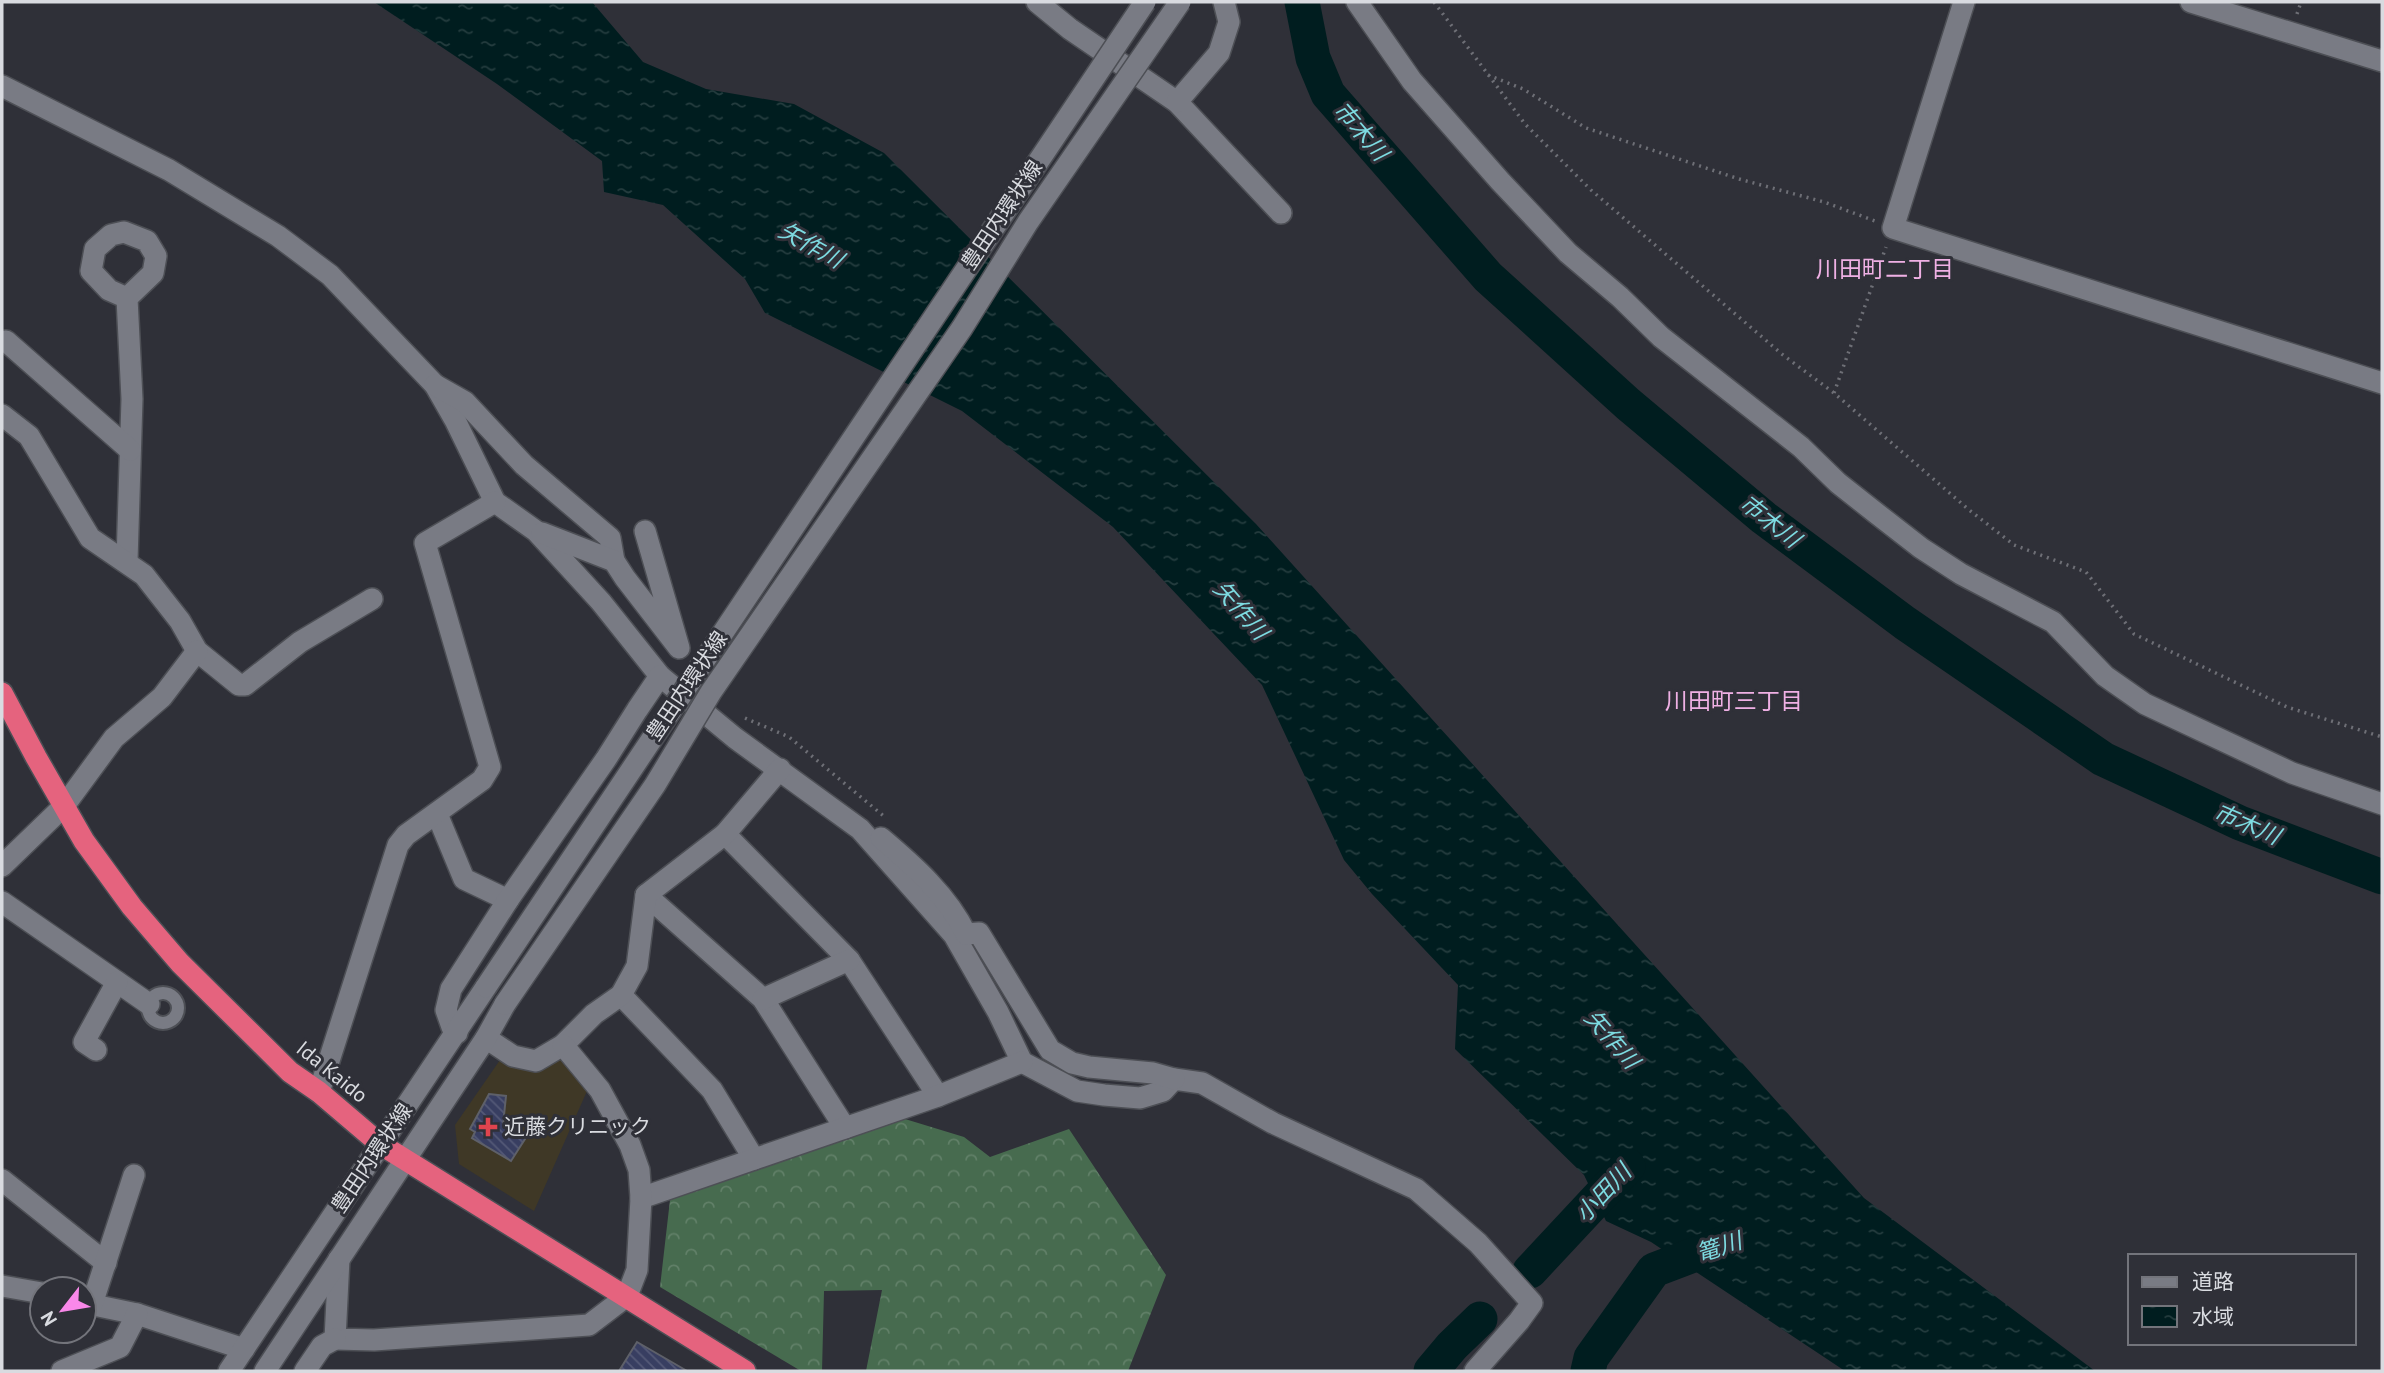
<svg xmlns="http://www.w3.org/2000/svg" width="2384" height="1373" font-family="'PT Sans','Noto Sans JP',sans-serif">
<style>
.medical{fill:#3f3826}
.forest{fill:url(#forest-crowns)}
.water{fill:url(#water-ripples)}
.lines{fill:none;stroke-linecap:round;stroke-linejoin:round}
.river{stroke:#001d1f;stroke-width:35}
.building{fill:url(#building-back-hatch);stroke:#5e6069;stroke-width:2}
.lane-casing{stroke:#4d4f55;stroke-width:16}
.street-casing{stroke:#4d4f55;stroke-width:24}
.secondary-casing{stroke:#4d4f55;stroke-width:24}
.highway-casing{stroke:#4d4f55;stroke-width:24}
.path{stroke:#6e6f76;stroke-width:3.5;stroke-dasharray:2 5;stroke-linecap:butt}
.lane{stroke:#797b84;stroke-width:12}
.street{stroke:#797b84;stroke-width:21}
.secondary{stroke:#797b84;stroke-width:21}
.highway{stroke:#e5637e;stroke-width:21}
.secondary-bridge-casing{stroke:#4d4f55;stroke-width:24;stroke-linecap:butt}
.secondary-bridge{stroke:#797b84;stroke-width:21}
.health-dot{fill:#e0444e;stroke:#2f3038;stroke-width:2.5}
.labels{text-anchor:middle;stroke-width:6;stroke-linejoin:round;paint-order:stroke}
.street-label{font-size:21px;fill:#d9dbe0;stroke:#2f3038}
.poi-label{font-size:21px;fill:#d9dbe0;stroke:#2f3038;text-anchor:start}
.water-label{font-size:23px;font-style:italic;fill:#7ddbe1;stroke:#2f3038}
.neighbourhood-label{font-size:23px;fill:#efb0e4;stroke:#2f3038}
</style>
<defs>
<pattern id="forest-crowns" width="20" height="18" patternUnits="userSpaceOnUse" patternTransform="scale(1.75)"><rect width="20" height="18" fill="#476b4f"/><path d="M2 6a3 3 0 1 1 6 0M12 15a3 3 0 1 1 6 0" fill="none" stroke="#618068"/></pattern>
<pattern id="water-ripples" width="26" height="14" patternUnits="userSpaceOnUse" patternTransform="scale(1.75)"><rect width="26" height="14" fill="#001d1f"/><path d="M2 4q2-2 4 0t4 0M15 11q2-2 4 0t4 0" fill="none" stroke="#253d3f"/></pattern>
<pattern id="building-back-hatch" width="6" height="6" patternUnits="userSpaceOnUse" patternTransform="scale(1.75)"><rect width="6" height="6" fill="#383e61"/><path d="M-1 5l2 2M0 0l6 6M5-1l2 2" fill="none" stroke="#545977"/></pattern>
</defs>
<rect width="100%" height="100%" fill="#2f3038"/>
<!-- medical -->
<polygon class="medical" points="561,1059 587,1091 534,1211 459,1164 455,1125 500,1060 510,1066 527,1070 542,1067"/>
<!-- forest -->
<polygon class="forest" points="905,1119 964,1137 990,1157 1069,1129 1166,1275 1128,1371 866,1371 882,1290 824,1291 822,1371 801,1371 660,1287 670,1200"/>
<!-- water -->
<polygon class="water" points="374,2 592,2 643,62 706,89 794,104 884,153 1256,524 1864,1198 2095,1371 1845,1371 1651,1242 1606,1221 1584,1175 1455,1049 1458,985 1372,894 1344,860 1262,685 1113,527 962,411 765,313 745,279 663,205 604,192 602,161 497,84"/>
<g class="lines">
<!-- river -->
<g class="river">
<polyline points="1302,2 1313,58 1328,94 1488,277 1628,404 1764,518 1905,623 2103,759 2240,823 2382,877"/>
<polyline points="1530,1271 1628,1166"/>
<polyline points="1431,1371 1452,1346 1480,1319"/>
<polyline points="1588,1371 1591,1358 1654,1270 1722,1244"/>
</g>
</g>
<!-- building -->
<g class="building">
<polygon points="489,1094 506,1096 503,1125 525,1139 511,1161 472,1138 475,1132 470,1129"/>
<polygon points="637,1342 687,1371 619,1371"/>
</g>
<g class="lines">
<!-- lane casing -->
<g class="lane-casing">
<circle id="lane" cx="163" cy="1008" r="15"/>
</g>
<!-- street casing -->
<g class="street-casing">
<g id="street">
<polyline points="1037,2 1070,29 1177,102 1281,213"/>
<polyline points="1357,2 1412,81 1500,181 1568,253 1620,297 1661,337 1801,447 1838,483 1876,513 1921,548 1961,574 2053,622 2105,676 2145,704 2292,773 2382,804"/>
<polyline points="1964,2 1893,228 2382,383"/>
<polyline points="2191,2 2382,61"/>
<polyline points="2,86 169,170 278,236 330,275 435,385 455,420 495,502 536,531 601,602 660,676 735,738 860,829 954,935 998,1012 1022,1062 1077,1091 1104,1095 1140,1098 1163,1091 1174,1079 1202,1083 1273,1123 1416,1189 1478,1243 1532,1303 1519,1321 1475,1371"/>
<polyline points="1177,102 1219,53 1229,22 1224,2"/>
<polyline points="127,298 109,290 91,271 95,249 111,235 124,232 147,241 156,256 153,273 127,298 132,399 127,561"/>
<polyline points="6,341 130,450"/>
<polyline points="435,385 465,402 524,465 610,538 614,561"/>
<polyline points="2,415 29,436 90,538 144,575 180,621 197,651 239,685 245,685 300,642 372,599"/>
<polyline points="542,533 614,561 625,578 679,648 645,531"/>
<polyline points="64,806 114,738 162,697 197,651"/>
<polyline points="437,814 464,879 508,900"/>
<polyline points="725,834 849,960 938,1096"/>
<path d="M881,838C913,865 948,896 966,934L979,933L1050,1050L1072,1063L1089,1067L1153,1073L1174,1079"/>
<polyline points="646,895 763,999 845,1128"/>
<polyline points="2,902 149,1004"/>
<polyline points="621,995 712,1090 754,1159"/>
<polyline points="763,999 849,960"/>
<polyline points="457,1033 452,1027 446,1010 451,989 508,900 606,759 637,710 660,676"/>
<polyline points="486,1038 513,1056 536,1061 563,1045 594,1014 621,995 637,966 646,895 725,834 780,769"/>
<polyline points="96,1050 84,1042 117,982"/>
<polyline points="319,1092 398,845 406,835 482,780 490,767 425,543 495,502"/>
<polyline points="2,1180 106,1263"/>
<polyline points="641,1198 938,1096 1022,1062"/>
<polyline points="339,1259 335,1339 374,1340 589,1325 627,1296 637,1270 641,1198 639,1170 630,1145 600,1090 563,1045"/>
<polyline points="2,1286 42,1293"/>
<polyline points="84,1303 137,1314 244,1349"/>
<polyline points="92,1304 134,1175"/>
<polyline points="62,1371 120,1347 137,1314"/>
<polyline points="305,1371 322,1346 335,1339"/>
</g>
</g>
<!-- secondary casing -->
<g class="secondary-casing">
<g id="secondary">
<polyline points="2,866 64,806"/>
<polyline points="229,1371 486,987"/>
<polyline points="265,1371 486,1038 505,1004"/>
</g>
</g>
<!-- highway casing -->
<g class="highway-casing">
<polyline id="highway" points="2,693 36,757 84,841 132,907 180,963 290,1072 319,1092 380,1144 745,1371"/>
</g>
<!-- path -->
<g class="path">
<polyline points="1434,2 1525,124 1591,190 1783,355 1834,393 1968,509 2014,545 2086,572 2134,634 2287,707 2382,737"/>
<polyline points="2297,14 2301,2"/>
<polyline points="1488,75 1523,89 1586,128 1739,179 1824,202 1875,221"/>
<polyline points="1834,393 1886,247"/>
<polyline points="745,718 789,737 886,818"/>
</g>
<!-- lane -->
<use href="#lane" class="lane"/>
<!-- street -->
<use href="#street" class="street"/>
<!-- secondary -->
<use href="#secondary" class="secondary"/>
<!-- highway -->
<use href="#highway" class="highway"/>
<!-- secondary-bridge casing -->
<g class="secondary-bridge-casing">
<g id="secondary-bridge">
<polyline points="486,987 1145,2"/>
<polyline points="505,1004 655,785 711,692 962,328 1028,222 1180,2"/>
</g>
</g>
<!-- secondary-bridge -->
<use href="#secondary-bridge" class="secondary-bridge"/>
</g>
<!-- markers -->
<path class="health-dot" d="M484.5 1116.5h7v7h7v7h-7v7h-7v-7h-7v-7h7z"/>
<g class="labels">
<!-- street labels -->
<g class="street-label">
<text transform="translate(1002 215) rotate(-56)" y="7">豊田内環状線</text>
<text transform="translate(687 686) rotate(-56)" y="7">豊田内環状線</text>
<text transform="translate(332 1072) rotate(39)" y="7">Ida Kaido</text>
<text transform="translate(372 1158) rotate(-56)" y="7">豊田内環状線</text>
</g>
<!-- poi labels -->
<g class="poi-label">
<text x="504" y="1134">近藤クリニック</text>
</g>
<!-- water labels -->
<g class="water-label">
<text transform="translate(1361 131) rotate(49)" y="8">市木川</text>
<text transform="translate(811 245) rotate(29)" y="8">矢作川</text>
<text transform="translate(1770 521) rotate(38)" y="8">市木川</text>
<text transform="translate(1241 610) rotate(49)" y="8">矢作川</text>
<text transform="translate(2247 824) rotate(23)" y="8">市木川</text>
<text transform="translate(1612 1039) rotate(49)" y="8">矢作川</text>
<text transform="translate(1603 1193) rotate(-47)" y="8">小田川</text>
<text transform="translate(1719 1247) rotate(-18)" y="8">篭川</text>
</g>
<!-- neighbourhood labels -->
<g class="neighbourhood-label">
<text x="1885" y="277">川田町二丁目</text>
<text x="1734" y="709">川田町三丁目</text>
</g>
</g>
<!-- border -->
<rect width="2384" height="1373" fill="none" stroke="#d9dbe0" stroke-width="7"/>
<!-- legend -->
<rect x="2128" y="1254" width="228" height="91" fill="#2f3038" stroke="#73747b" stroke-width="2"/>
<rect x="2142" y="1277" width="35" height="10" fill="#797b84" stroke="#73747b" stroke-width="2"/>
<text x="2192" y="1289" font-size="21" fill="#d9dbe0">道路</text>
<rect x="2142" y="1306" width="35" height="21" fill="url(#water-ripples)" stroke="#73747b" stroke-width="2"/>
<text x="2192" y="1324" font-size="21" fill="#d9dbe0">水域</text>
<!-- north arrow -->
<g transform="translate(63 1310) rotate(239)"><circle r="33" fill="#2f3038" stroke="#73747b" stroke-width="2"/>
<path d="M0-5L12 26L0 18L-12 26Z" fill="#f988e9"/>
<text y="-10" font-size="19" font-weight="bold" text-anchor="middle" fill="#d9dbe0">N</text>
</g>
</svg>
